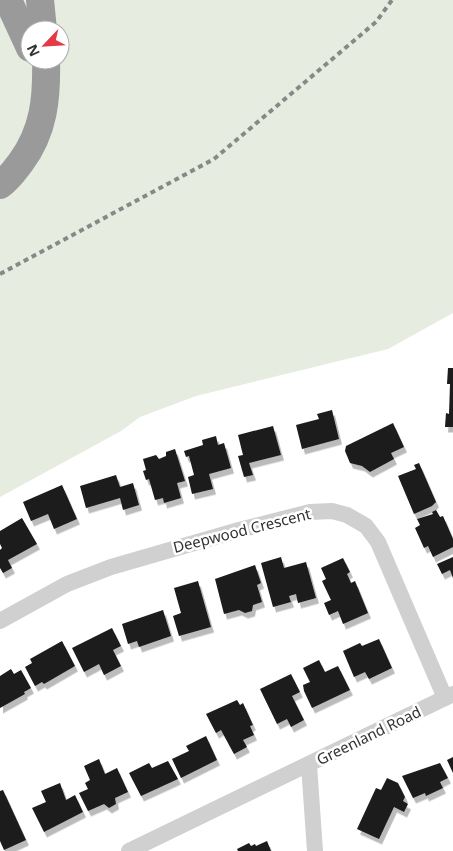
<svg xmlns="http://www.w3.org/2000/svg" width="453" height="851" font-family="'Noto Sans',sans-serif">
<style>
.green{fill:#e6ecdf;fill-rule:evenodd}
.building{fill:#1a1a1a;filter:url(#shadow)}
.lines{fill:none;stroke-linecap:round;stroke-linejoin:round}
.street{stroke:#d0d0d0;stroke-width:16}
.highway{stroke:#9a9a9a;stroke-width:28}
.rail{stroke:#888;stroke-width:4;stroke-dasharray:5 4;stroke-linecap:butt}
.labels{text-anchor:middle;stroke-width:5;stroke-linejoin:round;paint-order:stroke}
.street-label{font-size:15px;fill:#333;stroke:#fff}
</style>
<defs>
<filter id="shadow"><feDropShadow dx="3" dy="5.5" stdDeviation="0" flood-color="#0004"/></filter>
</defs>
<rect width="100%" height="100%" fill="#fff"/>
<!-- green -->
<path class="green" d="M0,0H453V313L388,349L196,396L140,417L121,431L0,497ZM30,30H60V60H30Z"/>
<!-- building -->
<g class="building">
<polygon points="448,368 453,368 453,427 445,427 446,413 449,414 450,384 447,384"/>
<polygon points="332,410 339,439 302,449 296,425 319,419 317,414"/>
<polygon points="393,423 404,447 391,453 394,459 370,472 362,466 350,463 345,451 346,446"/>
<polygon points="273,426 281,455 249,463 253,475 244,477 238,456 243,455 238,435"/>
<polygon points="216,436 218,445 224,443 231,468 209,474 213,489 192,494 188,477 194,475 189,456 186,457 184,451 203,445 202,440"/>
<polygon points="175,449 185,481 177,483 181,498 164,503 163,498 155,500 149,479 146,480 143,471 146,470 143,459 156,455 159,459 166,456 166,452"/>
<polygon points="419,463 436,502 432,506 414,514 398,476 416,469 414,465"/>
<polygon points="116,475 120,487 133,483 139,505 123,510 120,498 86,508 80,486"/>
<polygon points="62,485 77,519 54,529 48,514 31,521 23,502"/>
<polygon points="436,510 440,517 443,516 453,539 453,547 433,557 428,546 424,548 415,528 420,525 417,519 433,514 432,512"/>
<polygon points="22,518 37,544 8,560 12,568 3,573 0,568 0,550 2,548 0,544 0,531"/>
<polygon points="281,557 284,568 306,562 316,598 298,603 296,594 289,596 291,602 273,607 261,563"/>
<polygon points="453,557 453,578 450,570 442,574 437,564"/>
<polygon points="343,558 350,572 347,574 351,583 355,581 368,613 343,624 338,611 329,615 324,603 331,600 322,581 326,579 321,568"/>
<polygon points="255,565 261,583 257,585 262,602 253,605 252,611 245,613 239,610 224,614 215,579"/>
<polygon points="198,581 211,627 179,636 173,616 181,613 174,588"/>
<polygon points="163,610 171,636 139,647 137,641 128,644 122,624"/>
<polygon points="112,628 121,646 113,650 121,666 104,675 99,664 84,672 72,648"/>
<polygon points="379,639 392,668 369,679 365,672 354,677 343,651 360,643 362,646"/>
<polygon points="62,641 75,666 44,684 42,682 35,686 25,667 32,663 30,659"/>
<polygon points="319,660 325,672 338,666 350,690 312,708 304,691 303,685 310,682 303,668"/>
<polygon points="11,669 14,674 21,670 31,688 24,692 25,694 0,708 0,676"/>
<polygon points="291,674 300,692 292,696 304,720 291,727 287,719 277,724 260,689"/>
<polygon points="237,700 240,705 243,703 253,725 250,726 254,735 243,740 247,747 234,754 221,730 216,733 206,714"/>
<polygon points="206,736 217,760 181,778 172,759 189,751 186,746"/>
<polygon points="453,757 453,773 447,760"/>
<polygon points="99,759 105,774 117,768 128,792 115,798 116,804 109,808 104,804 88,811 79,793 88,789 85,783 90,780 84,766"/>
<polygon points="168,761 178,779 141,796 129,773 149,763 152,768"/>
<polygon points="440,763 448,778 440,782 443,788 426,796 425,793 413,798 402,776"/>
<polygon points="387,778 398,783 405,797 403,801 408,804 404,812 394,807 379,839 357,829 376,788 381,790"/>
<polygon points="60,783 66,800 75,795 83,812 44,832 32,808 46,802 41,791"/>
<polygon points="3,790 26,840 4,850 0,841 0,791"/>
<polygon points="267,841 271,851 238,851 237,849 249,843 251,846 255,844 256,846"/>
</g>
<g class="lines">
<!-- street -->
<g class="street">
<polyline points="0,621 67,584 111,567 239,530 310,512 332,511 347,515 366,526 378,542 445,698"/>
<polyline points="309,765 315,851"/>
<polyline points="129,851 453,694"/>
</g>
<!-- highway -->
<g class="highway">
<polyline points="8,0 30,48"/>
<polyline points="40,0 43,30"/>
<path d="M0,185C9,179 14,171 21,162C44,131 47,98 46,60"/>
</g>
<!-- rail -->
<polyline class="rail" points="0,274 214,159 376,22 392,0"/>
</g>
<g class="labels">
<!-- street labels -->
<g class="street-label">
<text transform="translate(242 531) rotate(-14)" y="5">Deepwood Crescent</text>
<text transform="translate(369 736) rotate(-26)" y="5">Greenland Road</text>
</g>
</g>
<!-- north arrow -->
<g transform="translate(45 45) rotate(245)"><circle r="24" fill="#ffffff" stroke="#adadad"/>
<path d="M0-4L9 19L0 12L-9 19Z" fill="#e63946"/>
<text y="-8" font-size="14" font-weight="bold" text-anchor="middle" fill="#333333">N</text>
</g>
</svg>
